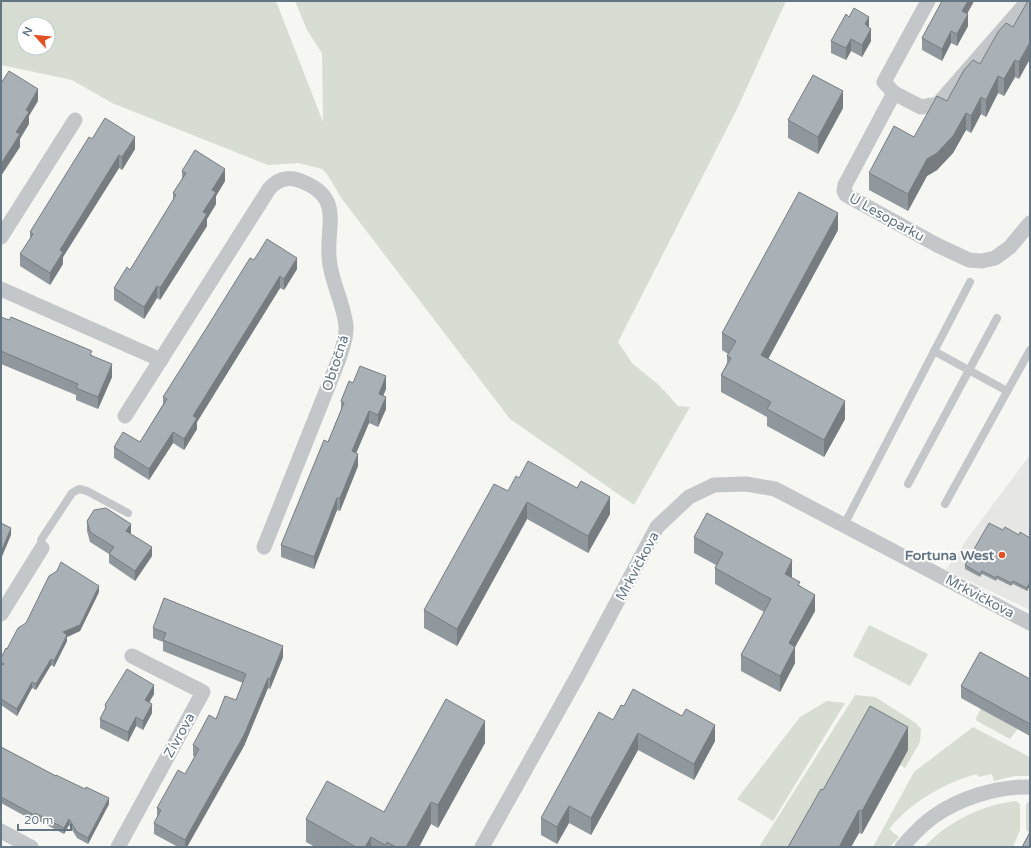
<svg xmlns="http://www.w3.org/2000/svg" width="1031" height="848" font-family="'Varela Round',sans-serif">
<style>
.built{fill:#e6e7e5}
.green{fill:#d7ddd3;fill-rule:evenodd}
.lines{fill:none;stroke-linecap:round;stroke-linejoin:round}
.lane{stroke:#c3c7ca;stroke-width:8}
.street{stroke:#c3c7ca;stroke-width:15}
.wall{fill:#91989d}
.shaded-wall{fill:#767c7f}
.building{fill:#a9b1b6;stroke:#767c7f}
.poi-dot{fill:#e35024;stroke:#fff;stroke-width:1.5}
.labels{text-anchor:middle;stroke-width:4;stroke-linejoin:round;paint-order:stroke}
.street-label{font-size:14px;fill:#647583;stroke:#fff}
.poi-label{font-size:14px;font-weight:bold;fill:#647583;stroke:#fff;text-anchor:end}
</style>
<rect width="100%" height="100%" fill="#f6f6f2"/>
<!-- built -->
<polygon class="built" points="1030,455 1030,610 946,570 965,542"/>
<!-- green -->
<g class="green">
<path d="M1,1H276L323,122L322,53L307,30L295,1H786L738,107L618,342L632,363L659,385L678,406L690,407L634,505L510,419L342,199L327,174L322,169L298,163L268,165L112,103L72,80L1,65ZM24,24H48V48H24Z"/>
<polygon points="869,625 928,654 910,686 853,656"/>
<polygon points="855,695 875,697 916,723 921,729 920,742 905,768 900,765 801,847 759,847"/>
<polygon points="827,701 845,703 773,821 737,799 800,717"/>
<polygon points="982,706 989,713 1017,729 1019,727 1010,739 977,721 976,718"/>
<path d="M973,727L1028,756L1030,759V776H1015L994,781L992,774L978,777L977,774C944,783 911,802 889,829L899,837L890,847H873L914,772Z"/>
<path d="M1016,801L1020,804V830L1013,847H924C948,822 981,805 1016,801Z"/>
<polygon points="1030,801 1030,834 1026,830 1026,804"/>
</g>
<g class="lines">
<!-- lane -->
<g class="lane">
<polyline points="934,351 1007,391"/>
<polyline points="908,484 997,318"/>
<polyline points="945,504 1030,350"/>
<polyline points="844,525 970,282"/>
<polyline points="42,548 41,540 72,493 79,489 87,491 128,513"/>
</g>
<!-- street -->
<g class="street">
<polyline points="928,1 884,82 894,93 921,107 938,104 1028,1"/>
<polyline points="894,93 845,185 844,191 846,195 937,245 969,260 982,261 995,258 1010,247 1030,223"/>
<polyline points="1,237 75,120"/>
<polyline points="1,289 161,360"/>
<path d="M125,416L269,189C277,180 287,176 298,180C348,197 323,229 330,265C333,285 344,305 346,326C347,337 342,349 339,359L264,547"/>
<polyline points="1,614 42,548"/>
<polyline points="1,831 31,847"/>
<polyline points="118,847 203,692 132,656"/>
<polyline points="482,847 577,677 657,527 689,497 714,485 746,484 775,489 1030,623"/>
<path d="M902,847C911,837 921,825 933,817C959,798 998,786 1030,787"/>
</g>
</g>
<!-- wall -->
<g class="wall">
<polygon points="942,1 974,1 967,14 968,26 957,46 951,43 942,61 922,50 922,38"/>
<polygon points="1028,1 1019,79 1015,77 1004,96 998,93 986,117 981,114 971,133 966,130 953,153 937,170 927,176 908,211 869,190 869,173 914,137 1013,27"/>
<polygon points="869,27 871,41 862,57 851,51 846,60 831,53 831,41"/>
<polygon points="843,108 818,154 788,138 788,120"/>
<polygon points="92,139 135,149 122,170 119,168 63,257 63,264 50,285 20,266 20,254 30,239 30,232"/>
<polygon points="182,171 225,181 216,196 216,204 207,219 207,226 160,300 157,298 144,319 114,300 114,288 130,270 173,200 173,193 182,179"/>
<polygon points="838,230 768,359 845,419 824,457 767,426 767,417 721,392 721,375 727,363 727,356 728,354 722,350 722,333"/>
<polygon points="254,260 297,269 284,290 280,288 197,422 197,429 184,450 173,443 149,480 114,458 114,447 140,442 163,404 163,397"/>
<polygon points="1,317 92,355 112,377 98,409 76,400 76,395 1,364"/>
<polygon points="353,383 386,389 383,395 386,409 378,427 369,423 356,453 358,466 340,511 337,510 314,569 281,557 281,545 328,442 341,410 341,401"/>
<polygon points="519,478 610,514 588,553 527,519 457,646 424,628 424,610 508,491"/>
<polygon points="87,521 130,533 152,556 135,581 109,563 109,554 90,542 87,531"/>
<polygon points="1003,530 1019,535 1030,538 1030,585 1027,591 1013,584 1011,586 997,579 996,581 982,574 980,577 965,569 965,565"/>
<polygon points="694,537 792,577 792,578 800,586 815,611 795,647 795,663 780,692 741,671 741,655 764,612 715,584 715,568 716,565 694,553"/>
<polygon points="99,592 80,631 67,637 67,641 54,667 51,665 36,690 32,688 17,716 1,705 1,658 7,649"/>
<polygon points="153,628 283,657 270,689 268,688 244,746 187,847 178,847 154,834 154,823 157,817 157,808 185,774 195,757 193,756 193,745 216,719 236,700 243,683 163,651 163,642 153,638"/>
<polygon points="1030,679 1030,736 961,698 961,686"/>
<polygon points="154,694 149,702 152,713 143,730 136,726 128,742 100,728 100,719 105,710 105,705"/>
<polygon points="624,706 715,741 694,780 638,750 591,835 569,823 557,844 541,835 541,818 613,720"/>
<polygon points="485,743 438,828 431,824 419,847 315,847 306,842 306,819 384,812"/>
<polygon points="1,747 109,804 88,844 77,838 69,825 64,834 35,819 34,821 1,803"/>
<polygon points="908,750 862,834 859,833 851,847 788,847 823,790"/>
</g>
<!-- shaded-wall -->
<g class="shaded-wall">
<polygon points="968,1 974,1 962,23 962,11"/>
<polygon points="968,14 968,26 957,46 957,34"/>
<polygon points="869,17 869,29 865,24"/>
<polygon points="871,29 871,41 862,57 862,45"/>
<polygon points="951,31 951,43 942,61 942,49"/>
<polygon points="851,39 851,51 846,60 846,48"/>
<polygon points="1030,42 1030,59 1019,79 1019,62"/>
<polygon points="1015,60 1015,77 1004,96 1004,79"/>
<polygon points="998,76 998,93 986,117 986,100"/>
<polygon points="38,89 38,101 29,116 29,124 20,139 20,147 1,176 1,164 16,132 26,110"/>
<polygon points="843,91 843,108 818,154 818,137"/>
<polygon points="981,97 981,114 971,133 971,116"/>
<polygon points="966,113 966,130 953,153 937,170 927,176 908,211 908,194 927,159"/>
<polygon points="135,137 135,149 122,170 122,157"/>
<polygon points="119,155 119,168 63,257 63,264 50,285 50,273 60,250"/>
<polygon points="225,169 225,181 216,196 216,204 207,219 207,226 160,300 160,288 212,190"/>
<polygon points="838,213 838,230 761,372 761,355"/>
<polygon points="297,258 297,269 284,290 284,279"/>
<polygon points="280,276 280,288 197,422 197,429 184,450 184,439 193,416"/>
<polygon points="157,286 157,298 144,319 144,307"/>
<polygon points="112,364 112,377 98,409 98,397"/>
<polygon points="386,376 386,389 379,406 379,394"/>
<polygon points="386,397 386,409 378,427 378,415"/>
<polygon points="845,401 845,419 824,457 824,440"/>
<polygon points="369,411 369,423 352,463 352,451"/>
<polygon points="173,432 173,443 149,480 149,469"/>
<polygon points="358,454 358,466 340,511 340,498"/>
<polygon points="610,497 610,514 588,553 588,536"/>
<polygon points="337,498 337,510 314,569 314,557"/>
<polygon points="527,502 527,519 457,646 457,629"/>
<polygon points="131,524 131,533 126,540 126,531"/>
<polygon points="11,528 11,535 1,559 1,552"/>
<polygon points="152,547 152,556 135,581 135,571"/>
<polygon points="792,560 792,577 785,591 785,574"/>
<polygon points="1030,582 1030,585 1027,591 1027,588"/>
<polygon points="99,586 99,592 80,631 67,637 67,641 54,667 54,661 63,632"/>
<polygon points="815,595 815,611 795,647 795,663 780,692 780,676 789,643"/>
<polygon points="283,646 283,657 270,689 270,679"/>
<polygon points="51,659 51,665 36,690 36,684"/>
<polygon points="268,678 268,688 244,746 187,847 185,847 185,840"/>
<polygon points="32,682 32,688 17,716 17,709"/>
<polygon points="154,685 154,694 145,710 145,700"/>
<polygon points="152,704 152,713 143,730 143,721"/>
<polygon points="136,717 136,726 128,742 128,732"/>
<polygon points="485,721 485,743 438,828 438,805"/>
<polygon points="715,725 715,741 694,780 694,764"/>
<polygon points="908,727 908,750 862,834 862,811"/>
<polygon points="638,733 638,750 591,835 591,818"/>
<polygon points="109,798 109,804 88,844 88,838"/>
<polygon points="431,802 431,824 419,847 406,847"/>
<polygon points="569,806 569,823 557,844 557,827"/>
<polygon points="859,810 859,833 851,847 839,847"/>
<polygon points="35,813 35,819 34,821 34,815"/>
<polygon points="69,819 69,825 64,834 64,828"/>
<polygon points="371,837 371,847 365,847"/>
</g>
<!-- building -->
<g class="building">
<polygon points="942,1 968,1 962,11 968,14 957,34 951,31 942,49 922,38"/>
<polygon points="1028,1 1030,1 1030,42 1019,62 1015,60 1004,79 998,76 986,100 981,97 971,116 966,113 953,136 937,153 927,159 908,194 869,173 894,126 914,137 937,96 947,101 964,70 973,60 980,64 998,32 1006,23 1013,27"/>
<polygon points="854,8 869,17 865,24 871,29 862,45 851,39 846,48 831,41 846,14 849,17"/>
<polygon points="9,71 38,89 26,110 29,112 16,132 20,134 1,164 1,83"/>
<polygon points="813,75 843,91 818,137 788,120"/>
<polygon points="105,118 135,137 122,157 119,155 60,250 63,252 50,273 20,254 33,234 30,232 89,137 92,139"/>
<polygon points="195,150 225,169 212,190 216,192 203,212 207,214 160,288 157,286 144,307 114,288 127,267 130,270 176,195 173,193 186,173 182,171"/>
<polygon points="799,192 838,213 761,355 845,401 824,440 767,409 771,402 721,375 731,358 727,356 736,341 722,333"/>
<polygon points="267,239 297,258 284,279 280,276 193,416 197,418 184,439 173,432 149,469 114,447 123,432 140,442 167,399 163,397 204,332 250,258 254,260"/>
<polygon points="1,317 9,320 11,317 92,351 90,355 112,364 98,397 76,388 78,384 1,351"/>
<polygon points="360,366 386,376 379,394 386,397 378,415 369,411 352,451 358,454 340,498 337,498 314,557 281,545 324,440 328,442 344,403 341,401 349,381 353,383"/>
<polygon points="528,461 577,488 581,481 610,497 588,536 527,502 457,629 424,610 494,484 508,491 516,476 519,478"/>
<polygon points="106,508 131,524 126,531 152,547 135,571 109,554 114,547 90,532 87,521 94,510"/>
<polygon points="707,513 792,560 785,574 800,582 798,585 815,595 789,643 795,647 780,676 741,655 771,599 715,568 723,553 694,537"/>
<polygon points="1,523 11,528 1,552"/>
<polygon points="989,523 1003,530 1005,527 1019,535 1020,532 1030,538 1030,582 1027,588 1013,581 1011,583 997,576 996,578 982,571 980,574 965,565"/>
<polygon points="61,562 99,586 80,625 63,632 67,635 54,661 51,659 36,684 32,682 17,709 1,699 1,665 4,664 1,662 1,658 6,648 7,649 18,628 26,623 49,576 57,571"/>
<polygon points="164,598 283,646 270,679 268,678 244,735 185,840 154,823 161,810 157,808 178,770 185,774 199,749 193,745 209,715 216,719 225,696 236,700 246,674 163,640 166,633 153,628"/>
<polygon points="980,652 1030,679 1030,724 961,686"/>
<polygon points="127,669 154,685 145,700 152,704 143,721 136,717 128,732 100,719 106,707 105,705"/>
<polygon points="633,689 682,716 686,709 715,725 694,764 638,733 591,818 569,806 557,827 541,818 599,712 613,720 621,705 624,706"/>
<polygon points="446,699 485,721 438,805 431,802 406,847 396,847 387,842 385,845 371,837 365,847 356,847 306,819 327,781 384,812"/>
<polygon points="870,706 908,727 862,811 859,810 839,847 788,847 821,789 823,790"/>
<polygon points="1,747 56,776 56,775 85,789 86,787 109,798 88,838 77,832 69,819 64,828 35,813 34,815 1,797"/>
<polygon points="1030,832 1030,847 1022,847"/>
</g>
<!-- markers -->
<circle class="poi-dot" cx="1002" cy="555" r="4"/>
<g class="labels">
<!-- street labels -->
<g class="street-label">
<text transform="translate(887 217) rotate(29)" y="5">U Lesoparku</text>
<text transform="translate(335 363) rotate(-72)" y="5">Obtočná</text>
<text transform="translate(637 566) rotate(-62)" y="5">Mrkvičkova</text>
<text transform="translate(980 596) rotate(28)" y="5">Mrkvičkova</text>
<text transform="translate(179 735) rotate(-61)" y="5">Zívrova</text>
</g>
<!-- poi labels -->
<g class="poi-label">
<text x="994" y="560">Fortuna West</text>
</g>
</g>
<!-- border -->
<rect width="1031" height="848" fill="none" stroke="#647583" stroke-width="4"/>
<!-- north arrow -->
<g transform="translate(36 36) rotate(297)"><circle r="19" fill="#ffffff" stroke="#c1c8cd"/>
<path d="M0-3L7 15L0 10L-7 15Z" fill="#e35024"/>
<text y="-6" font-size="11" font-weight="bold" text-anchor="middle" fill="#647583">N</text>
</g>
<!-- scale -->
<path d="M18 824v6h53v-6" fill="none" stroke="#647583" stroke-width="2"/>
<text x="24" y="824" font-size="12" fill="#647583" stroke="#ffffff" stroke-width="3" paint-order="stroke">20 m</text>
</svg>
